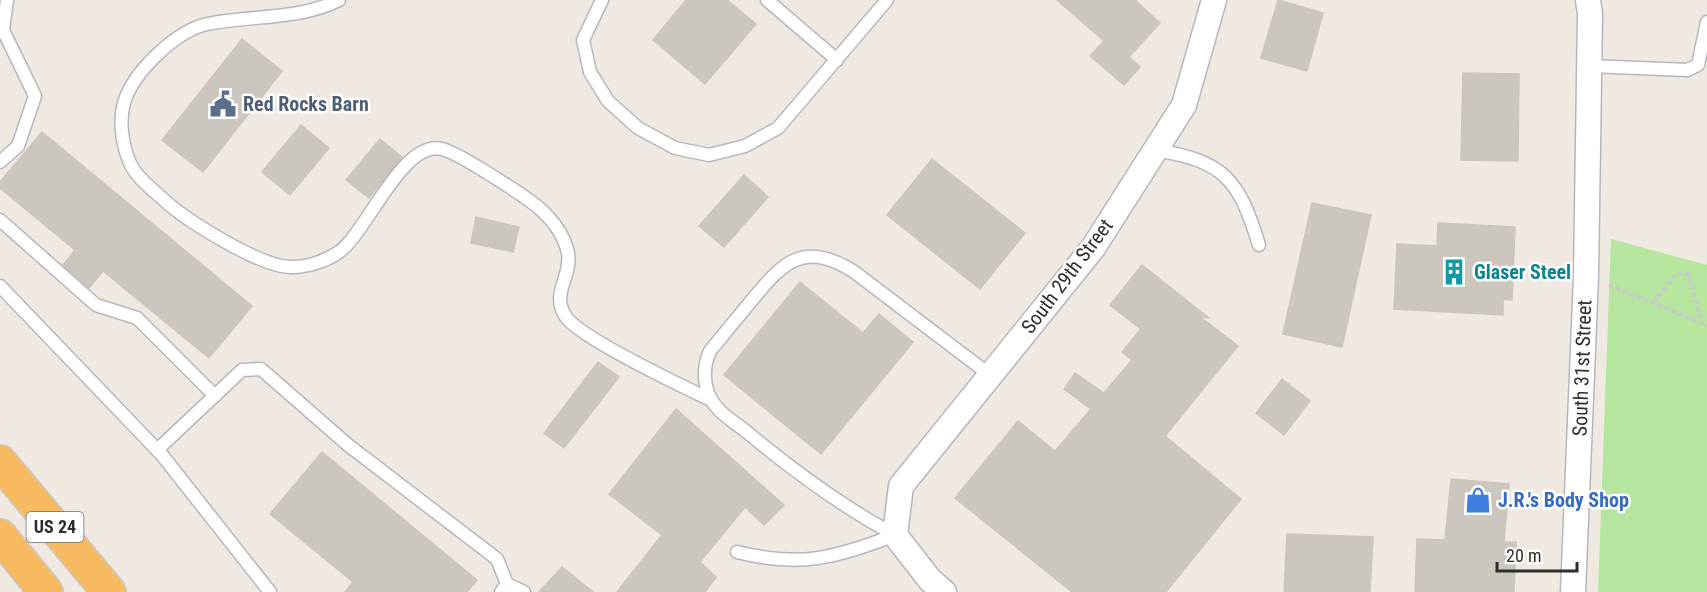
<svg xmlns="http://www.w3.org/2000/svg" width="1707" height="592" font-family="'Roboto Condensed',sans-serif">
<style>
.green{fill:#b6e59e}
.building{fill:#cbc7bf;stroke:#cbc5ba;stroke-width:1.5}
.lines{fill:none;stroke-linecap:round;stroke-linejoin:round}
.service-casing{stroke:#b4b7c1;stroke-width:15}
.minor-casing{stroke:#b4b7c1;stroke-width:27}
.trunk-casing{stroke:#c9c9c9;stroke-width:36}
.path{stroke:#c9c9c9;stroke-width:4;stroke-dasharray:4.5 3;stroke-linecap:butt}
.service{stroke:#fff;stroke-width:12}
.minor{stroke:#fff;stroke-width:24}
.trunk{stroke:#f8ba60;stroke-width:33}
.labels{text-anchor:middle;stroke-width:5;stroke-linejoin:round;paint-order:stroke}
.shield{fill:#fff;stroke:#6d6d6d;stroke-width:1.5}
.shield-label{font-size:18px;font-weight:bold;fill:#2e2e2e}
.service-label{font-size:20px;font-weight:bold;fill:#4e5e75;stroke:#fff;text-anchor:start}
.culture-label{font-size:20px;font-weight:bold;fill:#0d838f;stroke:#fff;text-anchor:start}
.street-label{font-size:20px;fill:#2e2e2e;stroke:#fff}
.shop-label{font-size:20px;font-weight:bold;fill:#366cbe;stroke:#fff;text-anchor:start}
</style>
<rect width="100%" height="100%" fill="#efe9e1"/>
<!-- green -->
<polygon class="green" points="1611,239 1707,265 1707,592 1598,592"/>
<!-- building -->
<g class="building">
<polygon points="686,0 727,0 756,24 705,84 653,40"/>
<polygon points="1057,0 1135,0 1160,23 1129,57 1140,67 1124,85 1090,56 1104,41"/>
<polygon points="1278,0 1323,13 1307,71 1261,58"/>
<polygon points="242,39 282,71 203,172 162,140"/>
<polygon points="1463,73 1519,74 1518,161 1461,160"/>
<polygon points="301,125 329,148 290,195 262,172"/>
<polygon points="42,132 252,306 209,358 103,271 89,288 63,265 75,250 0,188 0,182"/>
<polygon points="380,139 402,157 369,198 346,180"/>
<polygon points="932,159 1025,233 980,289 887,215"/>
<polygon points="744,175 768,197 724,247 699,226"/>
<polygon points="1312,203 1371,215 1342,347 1283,334"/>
<polygon points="476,217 519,227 513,252 471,243"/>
<polygon points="1438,223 1515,227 1512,300 1503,299 1503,315 1394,309 1397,244 1437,246"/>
<polygon points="1142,265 1209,318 1199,316 1238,346 1165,436 1241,499 1166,592 1072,592 955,498 1018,421 1055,451 1091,409 1064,389 1075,373 1104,393 1132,360 1122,352 1141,329 1110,305"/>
<polygon points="800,282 863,333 879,314 913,342 821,454 724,375"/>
<polygon points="598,362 619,377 564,448 544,433"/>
<polygon points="1282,379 1310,401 1284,435 1256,413"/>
<polygon points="676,409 784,505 764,525 745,507 700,562 716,577 705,592 617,592 662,535 609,494"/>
<polygon points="322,452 477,580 467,592 345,592 353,582 270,514"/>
<polygon points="1451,479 1509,484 1504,542 1516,542 1514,592 1415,592 1417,539 1445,540"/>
<polygon points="1287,534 1373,537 1370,592 1284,592"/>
<polygon points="562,567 593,592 539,592"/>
</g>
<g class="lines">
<!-- service casing -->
<g class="service-casing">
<g id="service">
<path d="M339,0C300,20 250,15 207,24C176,31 133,72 124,103C119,120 122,142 128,158C133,175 152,189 164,200C187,221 262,268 292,267C308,267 326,261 339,252C367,232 403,139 442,149C459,153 523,195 538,207C552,219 564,235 568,253C572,277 550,294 566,317C580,338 684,387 711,400"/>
<polyline points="602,0 583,40 590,72 608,101 638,128 675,148 709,155 745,146 778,128 887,0"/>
<polyline points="767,0 837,60"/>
<polyline points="1589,66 1687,70 1698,65 1707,22"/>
<path d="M1155,150C1225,161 1239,180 1259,245"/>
<polyline points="0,162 18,146 35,96 3,30 7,0"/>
<polyline points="0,220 96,305 137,318 215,396"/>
<polyline points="0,286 162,455 270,592"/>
<polyline points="157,450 242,370 261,369 348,445 497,559 507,584 501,592"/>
<path d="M895,535C841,506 795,472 748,433C736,423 718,413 711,399C703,384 703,366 710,351C724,334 738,317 752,300C784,261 804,241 853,271L990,375"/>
<path d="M737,552C800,568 835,558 895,535"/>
<polyline points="507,584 524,592"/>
</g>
</g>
<!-- minor casing -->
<g class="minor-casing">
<g id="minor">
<polyline points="944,592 930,580 895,535 901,486 1093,248 1184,105 1214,0"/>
<polyline points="1573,592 1586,276 1590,14 1588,0"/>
</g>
</g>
<!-- trunk casing -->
<g class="trunk-casing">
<g id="trunk">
<polyline points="0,462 109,592"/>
<polyline points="0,536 46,592"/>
</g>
</g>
<!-- path -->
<g class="path">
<polyline points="1609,285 1707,325"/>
<polyline points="1653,302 1676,274 1688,274 1702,322"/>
</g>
<!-- service -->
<use href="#service" class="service"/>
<!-- minor -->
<use href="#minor" class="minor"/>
<!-- trunk -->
<use href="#trunk" class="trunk"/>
</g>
<!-- icons -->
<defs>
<g id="civic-bare" transform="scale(2.07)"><path d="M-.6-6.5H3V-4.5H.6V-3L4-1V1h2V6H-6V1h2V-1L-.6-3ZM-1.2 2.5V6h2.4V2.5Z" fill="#5c6f8a" stroke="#fff" stroke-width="2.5" paint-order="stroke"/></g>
<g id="building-bare" transform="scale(2.07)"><path d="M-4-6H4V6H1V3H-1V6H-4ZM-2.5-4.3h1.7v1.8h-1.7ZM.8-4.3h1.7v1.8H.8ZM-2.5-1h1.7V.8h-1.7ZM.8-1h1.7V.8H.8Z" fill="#0f9aa8" stroke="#fff" stroke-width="2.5" paint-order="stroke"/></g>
<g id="shop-bare" transform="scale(2.07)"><path d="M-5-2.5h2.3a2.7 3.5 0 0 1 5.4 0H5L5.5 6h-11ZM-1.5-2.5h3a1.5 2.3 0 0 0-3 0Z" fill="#3f7fe0" stroke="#fff" stroke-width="2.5" paint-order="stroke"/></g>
</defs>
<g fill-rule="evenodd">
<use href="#civic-bare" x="223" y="104"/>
<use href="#building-bare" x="1454" y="272"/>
<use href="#shop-bare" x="1478" y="500"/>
</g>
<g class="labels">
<!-- shield labels -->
<rect class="shield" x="26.5" y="512" width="57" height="30" rx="4.5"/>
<g class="shield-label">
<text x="55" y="533">US 24</text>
</g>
<!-- service labels -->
<g class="service-label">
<text x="243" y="111">Red Rocks Barn</text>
</g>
<!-- culture labels -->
<g class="culture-label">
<text x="1474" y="279">Glaser Steel</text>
</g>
<!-- street labels -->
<g class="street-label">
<text transform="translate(1067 276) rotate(-53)" y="7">South 29th Street</text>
<text transform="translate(1582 368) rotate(-88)" y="7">South 31st Street</text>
</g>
<!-- shop labels -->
<g class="shop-label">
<text x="1498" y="507">J.R.'s Body Shop</text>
</g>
</g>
<!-- scale -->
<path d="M1497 562v9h80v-9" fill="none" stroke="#2e2e2e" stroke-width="3"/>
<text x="1506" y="562" font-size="18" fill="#2e2e2e" stroke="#ffffff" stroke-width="4.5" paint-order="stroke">20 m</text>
</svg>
